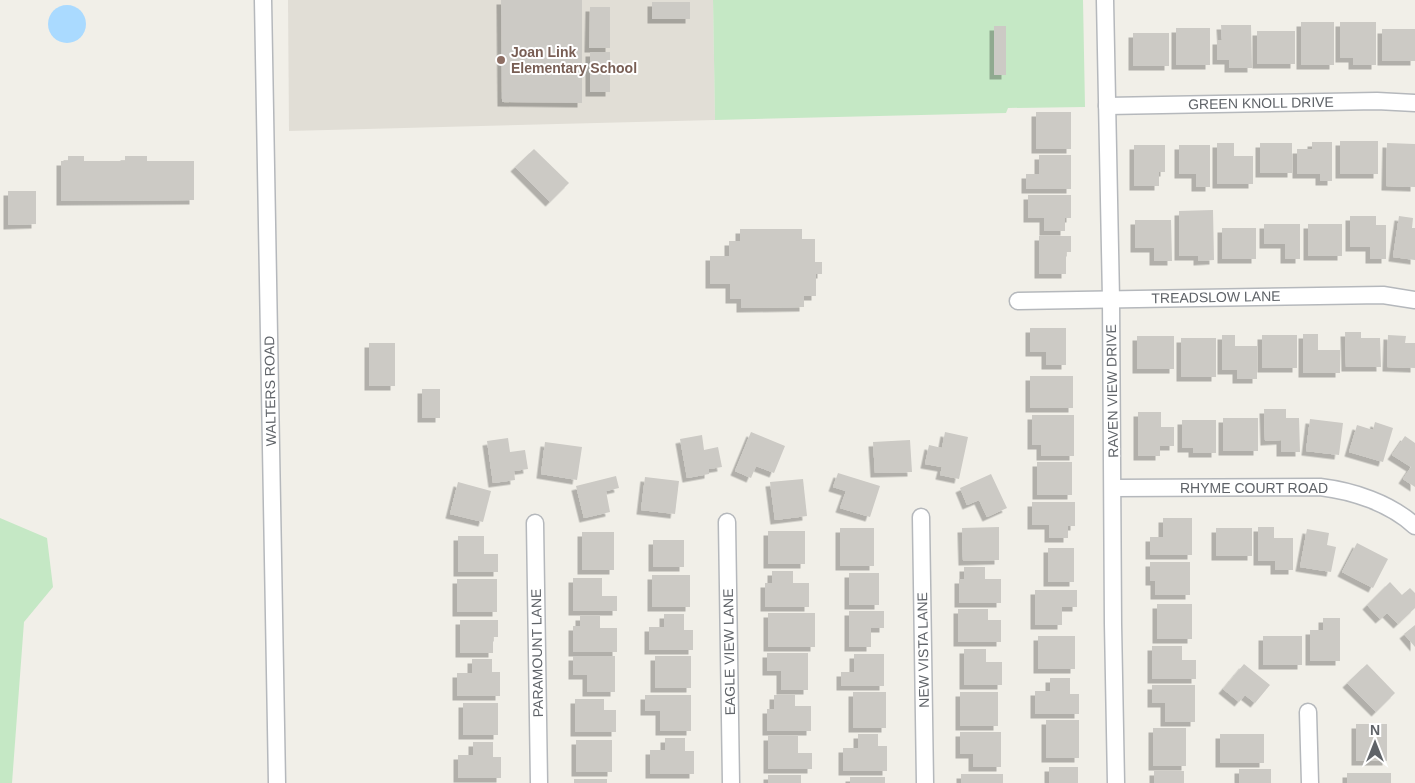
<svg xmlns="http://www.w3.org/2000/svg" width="1415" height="783" font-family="Helvetica,sans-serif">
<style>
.education{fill:#e1ded6}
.green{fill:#c5e8c5}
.water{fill:#aadaff}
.building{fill:#cccac5;filter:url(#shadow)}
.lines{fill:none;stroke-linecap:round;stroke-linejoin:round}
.minor-casing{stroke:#b5b8bc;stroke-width:19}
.minor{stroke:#fff;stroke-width:16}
.education-dot{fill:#8d6e63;stroke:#fff;stroke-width:2}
.labels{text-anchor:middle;stroke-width:4;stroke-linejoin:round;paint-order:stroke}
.education-label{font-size:14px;font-weight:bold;fill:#785e54;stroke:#fff;text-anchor:start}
.street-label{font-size:14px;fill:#5f6368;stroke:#fff}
</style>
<defs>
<filter id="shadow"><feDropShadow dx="-4.5" dy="4.5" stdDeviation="0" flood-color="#0004"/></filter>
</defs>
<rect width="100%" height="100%" fill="#f1efe8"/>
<!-- education -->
<polygon class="education" points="288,0 713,0 715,120 289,131"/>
<!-- green -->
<g class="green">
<polygon points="713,0 1083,0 1085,107 1008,108 1006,113 715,120"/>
<polygon points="0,518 47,538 53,587 24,622 12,783 0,783"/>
</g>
<!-- water -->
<circle class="water" cx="67" cy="24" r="19"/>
<!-- building -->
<g class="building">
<polygon points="501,0 582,0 582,103 502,102"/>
<rect x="652" y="2" width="38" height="17"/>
<polygon points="590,7 610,7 610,48 589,48"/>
<rect x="1301" y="22" width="33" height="43"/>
<polygon points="1340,22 1376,22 1376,65 1353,65 1353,58 1340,58"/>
<polygon points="1221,25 1251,25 1252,68 1229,68 1229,60 1217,60 1217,40 1222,40"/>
<rect x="994" y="26" width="12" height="49"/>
<rect x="1176" y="28" width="34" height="37"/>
<rect x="1382" y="29" width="33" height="32"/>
<rect x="1257" y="31" width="38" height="33"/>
<rect x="1133" y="33" width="36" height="33"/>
<rect x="590" y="52" width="20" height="40"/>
<rect x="1036" y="112" width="35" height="37"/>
<rect x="1340" y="141" width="38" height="33"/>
<polygon points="1312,142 1332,142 1332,181 1320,181 1320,174 1297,174 1297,149 1312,149"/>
<polygon points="1217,143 1234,143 1234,156 1253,156 1253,184 1217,184"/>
<rect x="1260" y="143" width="32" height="30"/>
<polygon points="1387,143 1415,144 1415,187 1386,186"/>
<polygon points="1134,145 1165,145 1165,172 1159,172 1159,186 1134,186"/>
<polygon points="1179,145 1210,145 1210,187 1196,187 1196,174 1179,174"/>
<polygon points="534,149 569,183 550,202 515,167"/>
<polygon points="1039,155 1071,155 1071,189 1026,189 1026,174 1039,174"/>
<polygon points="68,156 84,156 84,161 125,161 125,156 147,156 147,161 194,161 194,200 61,201 61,161 68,161"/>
<polygon points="8,191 36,191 36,224 8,225"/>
<polygon points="1028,195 1071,195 1071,218 1065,218 1065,231 1044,231 1044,218 1028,218"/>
<polygon points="1213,210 1214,260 1198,261 1198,256 1179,256 1179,211"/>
<polygon points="1350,216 1376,216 1376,225 1386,225 1386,259 1370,259 1370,247 1350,247"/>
<polygon points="1399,216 1413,218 1412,228 1415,228 1415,260 1393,257"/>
<polygon points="1135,220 1171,220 1172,261 1154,261 1154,248 1135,248"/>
<polygon points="1264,224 1300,224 1300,259 1285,259 1285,244 1264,244"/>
<rect x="1308" y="224" width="34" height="32"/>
<rect x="1222" y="228" width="34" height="31"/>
<polygon points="740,229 802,229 802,239 815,239 815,262 822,262 822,274 816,274 816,296 804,296 804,307 741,308 741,299 730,299 730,284 710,284 710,256 729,256 729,241 740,241"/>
<polygon points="1039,236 1071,236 1071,252 1066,252 1066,274 1039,274"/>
<polygon points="1030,328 1066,328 1066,365 1046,365 1046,352 1030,352"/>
<polygon points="1345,332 1361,332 1361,338 1380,338 1381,367 1346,367"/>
<polygon points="1303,334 1318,334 1318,350 1340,350 1340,373 1303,373"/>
<polygon points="1222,335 1235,335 1235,346 1257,346 1257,379 1237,379 1237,370 1222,370"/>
<rect x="1262" y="335" width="35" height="33"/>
<polygon points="1388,335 1406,336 1405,343 1415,343 1415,368 1387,367"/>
<rect x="1137" y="336" width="37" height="33"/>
<rect x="1181" y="338" width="35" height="39"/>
<rect x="369" y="343" width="26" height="43"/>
<rect x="1030" y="376" width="43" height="32"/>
<rect x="422" y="389" width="18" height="29"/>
<polygon points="1264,409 1286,409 1286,418 1299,418 1300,452 1281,452 1281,440 1265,441"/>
<polygon points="1138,412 1161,412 1161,427 1174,427 1174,446 1160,446 1160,456 1138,456"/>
<polygon points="1032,415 1074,415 1074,456 1041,456 1041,445 1032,445"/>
<rect x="1223" y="418" width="35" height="33"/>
<polygon points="1310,419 1343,423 1339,455 1306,451"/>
<polygon points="1182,420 1216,420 1216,453 1193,453 1193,448 1182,448"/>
<polygon points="1375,422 1393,428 1383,462 1349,452 1357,425 1373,430"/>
<polygon points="751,432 785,446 774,473 756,466 751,478 735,471"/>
<polygon points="945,432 968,437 959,479 940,475 942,467 925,464 929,445 942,448"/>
<polygon points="702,435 704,450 718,447 722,467 709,469 709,474 687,478 680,439"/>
<polygon points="1405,436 1415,443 1415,487 1403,479 1411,467 1392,455"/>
<polygon points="508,438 510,452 525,450 528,469 514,471 515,480 493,483 487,441"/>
<polygon points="910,440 912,472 875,473 873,442"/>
<polygon points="545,442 582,447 577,480 541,474"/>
<rect x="1037" y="462" width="35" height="33"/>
<polygon points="838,473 880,486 870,517 840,508 846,491 833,487"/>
<polygon points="991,474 1007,508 987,517 979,500 967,505 960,488"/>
<polygon points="616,476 619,488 606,491 610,512 584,518 576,486"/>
<polygon points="645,477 679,481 675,514 641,510"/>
<polygon points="803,479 807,516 775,520 770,482"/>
<polygon points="458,482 491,491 483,522 450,514"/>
<polygon points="1032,502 1075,502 1075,526 1068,526 1068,538 1049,538 1049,525 1032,525"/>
<polygon points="1163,518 1192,518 1192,555 1150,555 1150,537 1163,537"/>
<polygon points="999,527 999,560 963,561 962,528"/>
<polygon points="1258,527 1274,527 1274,538 1293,538 1293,570 1275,570 1275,561 1258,561"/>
<rect x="840" y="528" width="34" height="38"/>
<rect x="1216" y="528" width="36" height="28"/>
<polygon points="1307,529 1329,533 1327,545 1336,547 1331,572 1300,567"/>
<rect x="768" y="531" width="37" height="33"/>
<rect x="582" y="532" width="32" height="38"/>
<polygon points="458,536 484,536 484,554 498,554 498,572 458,572"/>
<rect x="653" y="540" width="31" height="27"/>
<polygon points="1357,543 1388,559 1373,588 1342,572"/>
<rect x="1048" y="548" width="26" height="34"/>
<polygon points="1150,562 1190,562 1190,595 1155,595 1155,581 1150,581"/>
<polygon points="964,567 985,567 985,579 1001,579 1001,603 959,603 959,579 964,579"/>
<polygon points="772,571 793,571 793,583 809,583 809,607 765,607 765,583 772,583"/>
<rect x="849" y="573" width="30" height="32"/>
<rect x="652" y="575" width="38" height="32"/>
<polygon points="573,578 602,578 602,596 617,596 617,611 573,611"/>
<rect x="457" y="579" width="40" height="33"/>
<polygon points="1390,582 1402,595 1410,588 1415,593 1415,608 1398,624 1387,613 1380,619 1367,605"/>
<polygon points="1035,590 1077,590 1077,607 1062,607 1062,625 1035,625"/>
<rect x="1157" y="604" width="35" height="35"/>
<polygon points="958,609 988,609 988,620 1001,620 1001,642 958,642"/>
<polygon points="849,611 884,611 884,628 871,628 871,647 849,647"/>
<rect x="768" y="613" width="47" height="34"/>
<polygon points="664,614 684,614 684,630 693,630 693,650 649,650 649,627 664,627"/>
<polygon points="580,616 600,616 600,628 617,628 617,652 573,652 573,626 580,626"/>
<polygon points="1323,618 1340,618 1340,661 1310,661 1310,630 1323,630"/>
<polygon points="460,620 498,620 498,637 493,637 493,653 460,653"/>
<polygon points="1415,625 1415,647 1404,634"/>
<rect x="1038" y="636" width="37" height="33"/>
<rect x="1263" y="636" width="39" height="29"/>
<polygon points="1152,646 1182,646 1182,660 1196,660 1196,679 1152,679"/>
<polygon points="964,649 986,649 986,662 1002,662 1002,685 964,685"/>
<polygon points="767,653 808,653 808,690 781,690 781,671 767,671"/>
<polygon points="854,654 884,654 884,686 841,686 841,672 854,672"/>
<polygon points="573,656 615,656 615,692 587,692 587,675 573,675"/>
<rect x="655" y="656" width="36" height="32"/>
<polygon points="472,659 492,659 492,672 500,672 500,696 457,696 457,673 472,673"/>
<polygon points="1244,664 1270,685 1255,703 1245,695 1239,702 1223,689"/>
<polygon points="1367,664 1395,693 1376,712 1347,683"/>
<polygon points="1050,678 1070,678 1070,694 1079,694 1079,714 1035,714 1035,691 1050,691"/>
<polygon points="1152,685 1195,685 1195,722 1165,722 1165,703 1152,703"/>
<rect x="853" y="692" width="33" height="36"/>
<rect x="960" y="692" width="38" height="34"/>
<polygon points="645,695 691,695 691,731 660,731 660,711 645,711"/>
<polygon points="774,695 795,695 795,706 811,706 811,731 767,731 767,709 774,709"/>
<polygon points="575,699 604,699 604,710 616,710 616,732 575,732"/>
<rect x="463" y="703" width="35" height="32"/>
<rect x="1046" y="720" width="33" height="38"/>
<rect x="1356" y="724" width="31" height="37"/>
<rect x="1153" y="728" width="33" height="38"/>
<polygon points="960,732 1001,732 1001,767 973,767 973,754 960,754"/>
<polygon points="858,734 878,734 878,746 887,746 887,771 843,771 843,748 858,748"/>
<rect x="1220" y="734" width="44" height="29"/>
<polygon points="768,736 798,736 798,753 812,753 812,769 768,769"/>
<polygon points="665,738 685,738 685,751 694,751 694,774 650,774 650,750 665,750"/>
<rect x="576" y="740" width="36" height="32"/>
<polygon points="473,742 493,742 493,757 501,757 501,778 458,778 458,755 473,755"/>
<rect x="1049" y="767" width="29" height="16"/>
<rect x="1239" y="769" width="32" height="14"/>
<rect x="1154" y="771" width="30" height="12"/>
<rect x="1347" y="773" width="44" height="10"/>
<rect x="961" y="774" width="42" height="9"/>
<rect x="768" y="775" width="33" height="8"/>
<rect x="850" y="777" width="35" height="6"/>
<rect x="574" y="779" width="33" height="4"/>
</g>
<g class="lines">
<!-- minor casing -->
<g class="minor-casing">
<g id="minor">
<polyline points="263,0 277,783"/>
<polyline points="1105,0 1111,299 1113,624 1116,783"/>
<polyline points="1107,106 1377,101 1415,103"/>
<polyline points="1018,301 1383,295 1415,300"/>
<path d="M1113,488L1320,487C1353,491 1390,503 1415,526"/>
<polyline points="921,517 925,783"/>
<polyline points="727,522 731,783"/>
<polyline points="535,523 539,783"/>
<polyline points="1308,712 1310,783"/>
</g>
</g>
<!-- minor -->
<use href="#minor" class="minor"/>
</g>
<!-- markers -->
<circle class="education-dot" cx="501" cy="60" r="5"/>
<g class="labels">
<!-- education labels -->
<g class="education-label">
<text x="511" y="57">Joan Link<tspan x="511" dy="16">Elementary School</tspan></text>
</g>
<!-- street labels -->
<g class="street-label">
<text transform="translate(1261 103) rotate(-1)" y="5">GREEN KNOLL DRIVE</text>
<text transform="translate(1216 297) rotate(-1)" y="5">TREADSLOW LANE</text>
<text transform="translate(270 391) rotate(-91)" y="5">WALTERS ROAD</text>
<text transform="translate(1112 391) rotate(-91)" y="5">RAVEN VIEW DRIVE</text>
<text x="1254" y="493">RHYME COURT ROAD</text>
<text transform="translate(923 650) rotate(-91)" y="5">NEW VISTA LANE</text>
<text transform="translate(729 652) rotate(-91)" y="5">EAGLE VIEW LANE</text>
<text transform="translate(537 653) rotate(-91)" y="5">PARAMOUNT LANE</text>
</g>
</g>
<!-- north arrow -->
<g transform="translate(1375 743)" stroke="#ffffff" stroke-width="4" paint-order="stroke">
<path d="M0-4L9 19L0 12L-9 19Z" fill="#5f6368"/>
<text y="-8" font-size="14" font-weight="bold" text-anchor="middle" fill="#5f6368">N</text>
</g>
</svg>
